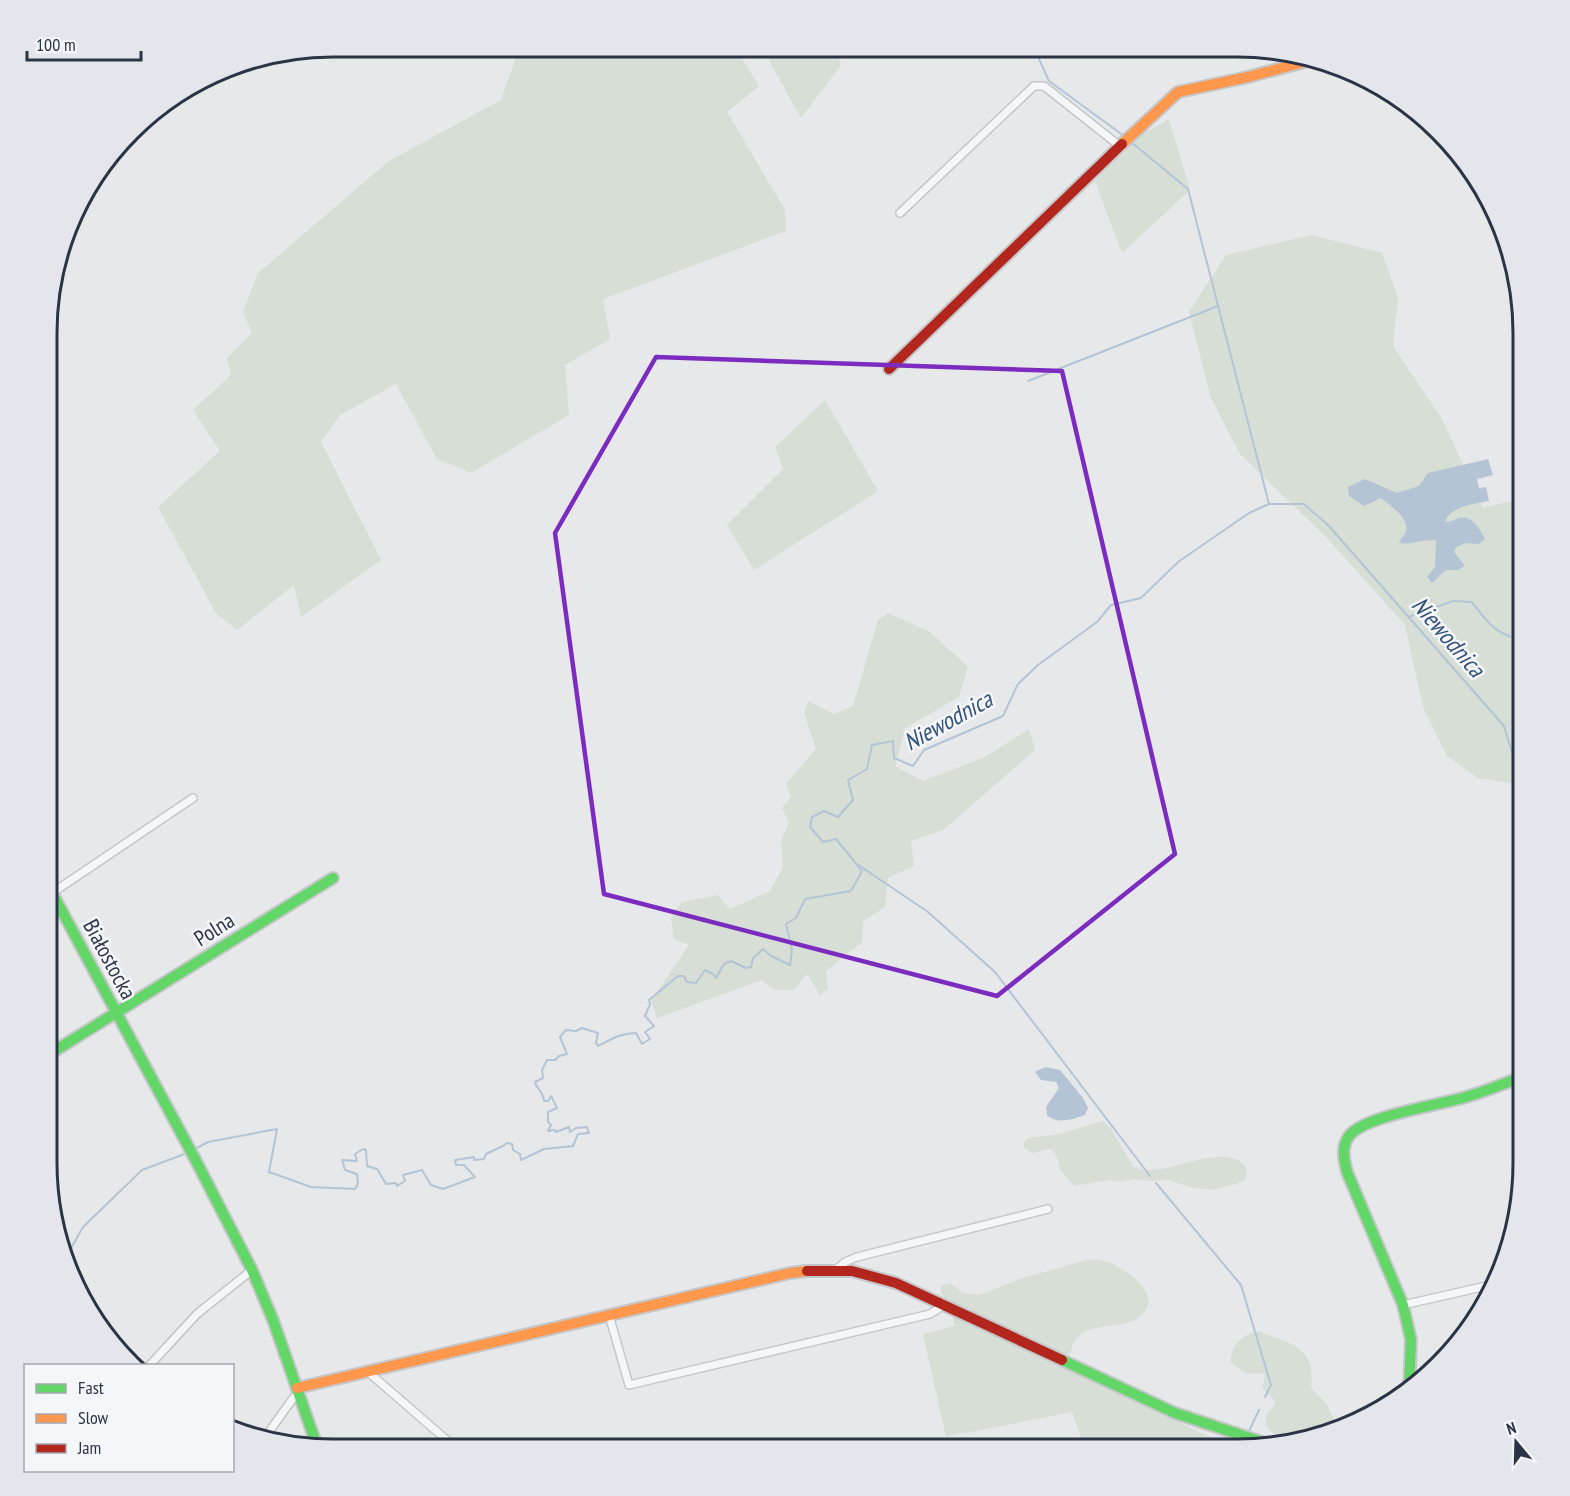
<svg xmlns="http://www.w3.org/2000/svg" width="1570" height="1496" font-family="'PT Sans Narrow',sans-serif">
<style>
.green{fill:#d6ded6}
.water{fill:#b4c4d5}
.lines{fill:none;stroke-linecap:round;stroke-linejoin:round}
.stream{stroke:#b4c4d5;stroke-width:2}
.street-casing{stroke:#c4c6c8;stroke-width:10}
.fast-casing{stroke:#c4c6c8;stroke-width:14}
.slow-casing{stroke:#c4c6c8;stroke-width:14}
.jam-casing{stroke:#c4c6c8;stroke-width:14}
.street{stroke:#f5f6f7;stroke-width:7}
.fast{stroke:#63d668;stroke-width:10}
.slow{stroke:#ff974d;stroke-width:10}
.jam{stroke:#b3261e;stroke-width:10}
.marked{fill:none;stroke:#7b2cbf;stroke-width:4.5;stroke-linejoin:round}
.labels{text-anchor:middle;stroke-width:5;stroke-linejoin:round;paint-order:stroke}
.street-label{font-size:22px;fill:#2b3445;stroke:#f4f6f9}
.water-label{font-size:24px;font-style:italic;fill:#34527a;stroke:#f4f6f9}
.rim{fill:none;stroke:#2b3445;stroke-width:3}
</style>
<rect width="100%" height="100%" fill="#e6e8ea"/>
<!-- green -->
<g class="green">
<polygon points="516,47 735,48 759,86 727,112 785,210 786,231 603,299 610,339 565,365 569,415 471,473 437,459 396,384 340,415 321,442 381,560 301,617 294,585 237,630 216,613 158,507 220,451 193,410 231,375 227,358 252,333 243,312 258,273 389,161 501,100 518,52"/>
<polygon points="762,48 835,48 841,65 801,118"/>
<polygon points="1169,119 1190,190 1122,253 1095,181 1141,135"/>
<polygon points="1311,235 1382,253 1398,297 1393,346 1442,419 1483,508 1523,498 1523,781 1517,784 1478,778 1447,756 1423,707 1405,625 1327,538 1240,454 1211,398 1189,312 1226,255"/>
<polygon points="825,400 878,491 754,570 727,525 783,469 775,447"/>
<polygon points="888,613 930,632 968,667 959,697 905,728 895,766 923,781 983,758 1029,729 1035,750 943,830 911,841 914,866 888,878 885,907 863,921 862,942 826,971 828,989 820,995 807,974 794,990 775,990 762,980 657,1018 651,1001 689,945 674,939 671,917 682,902 718,895 730,909 770,891 783,867 781,841 789,823 782,808 791,797 786,784 816,749 804,712 808,701 834,714 853,706 878,620"/>
<path d="M1103,1121L1111,1129L1133,1166C1157,1184 1227,1135 1247,1169L1245,1180L1236,1184L1212,1190L1189,1187L1169,1180L1149,1181L1134,1179L1120,1182L1109,1180L1074,1186L1060,1169L1058,1159L1053,1150L1048,1149L1033,1153L1024,1148V1142L1028,1138L1059,1134Z"/>
<path d="M1087,1260C1099,1259 1108,1261 1118,1267C1134,1276 1164,1298 1139,1317C1118,1333 1076,1317 1071,1353L1061,1356L1054,1363L1212,1438L1208,1449H1085L1072,1412L966,1433L965,1432L946,1437L923,1334L954,1326L953,1312L940,1290L942,1285L951,1284L963,1293L979,1295L1023,1278Z"/>
<path d="M1259,1331C1291,1345 1316,1345 1311,1388L1326,1403L1335,1421L1343,1429C1332,1431 1301,1441 1291,1440C1279,1439 1263,1430 1266,1417C1267,1411 1274,1408 1276,1402L1262,1387L1265,1378L1263,1373L1248,1374L1231,1363C1230,1346 1242,1334 1259,1331Z"/>
</g>
<!-- water -->
<g class="water">
<path d="M1488,459L1493,475L1477,479L1479,488L1486,487L1489,501C1474,504 1450,506 1445,522C1450,522 1454,520 1459,518C1472,515 1480,529 1485,539L1479,544L1466,543L1456,547L1454,552L1465,566L1458,570H1446L1432,583L1427,577L1435,567L1436,540C1423,539 1411,545 1399,543C1400,538 1405,536 1406,531C1409,517 1390,506 1381,498L1364,506L1349,496L1348,487L1365,479L1397,493L1419,486L1428,473Z"/>
<path d="M1045,1067L1060,1070L1083,1098L1088,1108L1085,1115C1073,1119 1057,1125 1047,1115L1046,1107L1059,1088L1056,1082L1041,1080L1035,1072Z"/>
</g>
<g class="lines">
<!-- stream -->
<g class="stream">
<polyline points="1034,48 1049,81 1124,136"/>
<polyline points="1131,142 1188,189 1269,504"/>
<polyline points="1028,381 1218,306"/>
<path d="M1409,617L1453,601L1472,602C1486,620 1492,631 1515,638L1523,634"/>
<polyline points="857,864 928,912 995,972 1150,1176"/>
<path d="M195,1149L208,1142L277,1129L269,1172L311,1187L355,1189L358,1184L357,1174L345,1170L342,1160L357,1161L355,1154L363,1149L366,1150L367,1166L377,1169L386,1184L396,1183L397,1186L405,1181L403,1175L422,1170L431,1185L443,1189L475,1177L464,1165H456L455,1160L474,1157V1160L484,1159L486,1154L503,1146L507,1143L512,1144L513,1150L520,1154L521,1160L544,1149L573,1146L578,1134L589,1133L587,1127L576,1128L570,1132L569,1127L556,1132L555,1130L548,1131L551,1125L548,1122V1112L557,1108L551,1096L548,1101H544C543,1090 536,1089 535,1082L543,1078L542,1070L547,1060H555L559,1056L567,1054L560,1037L566,1030L576,1031L582,1028L598,1033L596,1043L598,1046C612,1039 620,1033 636,1033L642,1044L650,1039L645,1032L654,1026L645,1016L650,1004L649,1000L678,976H684L687,982L696,983L705,970L713,974L716,978L724,964L731,961L746,968L751,967L753,958L763,949L771,956L790,965L792,950L786,924L796,918L805,899L851,891L862,871L836,839L823,842L810,827L812,817L824,811L838,817L853,800L848,780L867,769L872,745L893,741L894,758L913,766L924,750L1003,716L1018,684L1038,665L1097,622L1111,605L1141,598L1178,562L1249,513L1269,504H1304L1329,526L1504,726L1523,788"/>
<polyline points="1156,1183 1241,1285 1271,1385 1265,1397"/>
<polyline points="65,1259 83,1227 142,1170 187,1153"/>
<polyline points="1249,1431 1259,1410"/>
</g>
<!-- street casing -->
<g class="street-casing">
<g id="street">
<polyline points="900,213 1034,86 1044,86 1121,147"/>
<polyline points="52,893 193,798"/>
<polyline points="837,1269 845,1262 857,1257 1048,1209"/>
<polyline points="1403,1305 1495,1284"/>
<polyline points="609,1315 629,1385 930,1314 938,1309 943,1303"/>
<polyline points="149,1366 197,1314 252,1270"/>
<polyline points="367,1371 457,1449"/>
<polyline points="266,1436 294,1397 299,1394"/>
</g>
</g>
<!-- fast casing -->
<g class="fast-casing">
<g id="fast">
<polyline points="49,887 195,1159 252,1270 273,1320 318,1449"/>
<polyline points="48,1055 333,878"/>
<polyline points="1062,1360 1175,1413 1271,1445"/>
<path d="M1409,1391L1411,1340L1403,1305L1347,1172C1344,1160 1341,1147 1349,1136C1364,1116 1439,1105 1466,1097C1486,1091 1504,1084 1523,1076"/>
</g>
</g>
<!-- slow casing -->
<g class="slow-casing">
<g id="slow">
<polyline points="1122,144 1178,92 1248,77 1308,61"/>
<polyline points="297,1388 790,1273 807,1271"/>
</g>
</g>
<!-- jam casing -->
<g class="jam-casing">
<g id="jam">
<polyline points="889,369 1122,144"/>
<polyline points="807,1271 852,1271 896,1283 1062,1360"/>
</g>
</g>
<!-- street -->
<use href="#street" class="street"/>
<!-- fast -->
<use href="#fast" class="fast"/>
<!-- slow -->
<use href="#slow" class="slow"/>
<!-- jam -->
<use href="#jam" class="jam"/>
</g>
<!-- marked area -->
<path class="marked" d="M656,357L1062,371L1175,854L997,996L604,894L555,533Z"/>
<g class="labels">
<!-- street labels -->
<g class="street-label">
<text transform="translate(214 929) rotate(-32)" y="8">Polna</text>
<text transform="translate(110 959) rotate(62)" y="8">Białostocka</text>
</g>
<!-- water labels -->
<g class="water-label">
<text transform="translate(1448 637) rotate(49)" y="8">Niewodnica</text>
<text transform="translate(948 721) rotate(-29)" y="8">Niewodnica</text>
</g>
</g>
<!-- crop -->
<path d="M0 0H1570V1496H0ZM333 57H1237A276 276 0 0 1 1513 333V1163A276 276 0 0 1 1237 1439H333A276 276 0 0 1 57 1163V333A276 276 0 0 1 333 57Z" fill="#e4e6eb" fill-rule="evenodd"/>
<path class="rim" d="M333 57H1237A276 276 0 0 1 1513 333V1163A276 276 0 0 1 1237 1439H333A276 276 0 0 1 57 1163V333A276 276 0 0 1 333 57Z"/>
<!-- legend -->
<rect x="24" y="1364" width="210" height="108" fill="#f4f6f9" stroke="#a4a8b1" stroke-width="1.5"/>
<rect x="36" y="1384" width="30" height="9" fill="#63d668" stroke="#a4a8b1" stroke-width="1.5"/>
<text x="78" y="1394" font-size="18" fill="#2b3445">Fast</text>
<rect x="36" y="1414" width="30" height="9" fill="#ff974d" stroke="#a4a8b1" stroke-width="1.5"/>
<text x="78" y="1424" font-size="18" fill="#2b3445">Slow</text>
<rect x="36" y="1444" width="30" height="9" fill="#b3261e" stroke="#a4a8b1" stroke-width="1.5"/>
<text x="78" y="1454" font-size="18" fill="#2b3445">Jam</text>
<!-- north arrow -->
<g transform="translate(1516 1442) rotate(341)" stroke="#f4f6f9" stroke-width="4.5" paint-order="stroke">
<path d="M0-4.5L10 22L0 15L-10 22Z" fill="#2b3445"/>
<text y="-9" font-size="16" font-weight="bold" text-anchor="middle" fill="#2b3445">N</text>
</g>
<!-- scale -->
<path d="M27 51v9h114v-9" fill="none" stroke="#2b3445" stroke-width="3"/>
<text x="36" y="51" font-size="18" fill="#2b3445" stroke="#f4f6f9" stroke-width="4.5" paint-order="stroke">100 m</text>
</svg>
